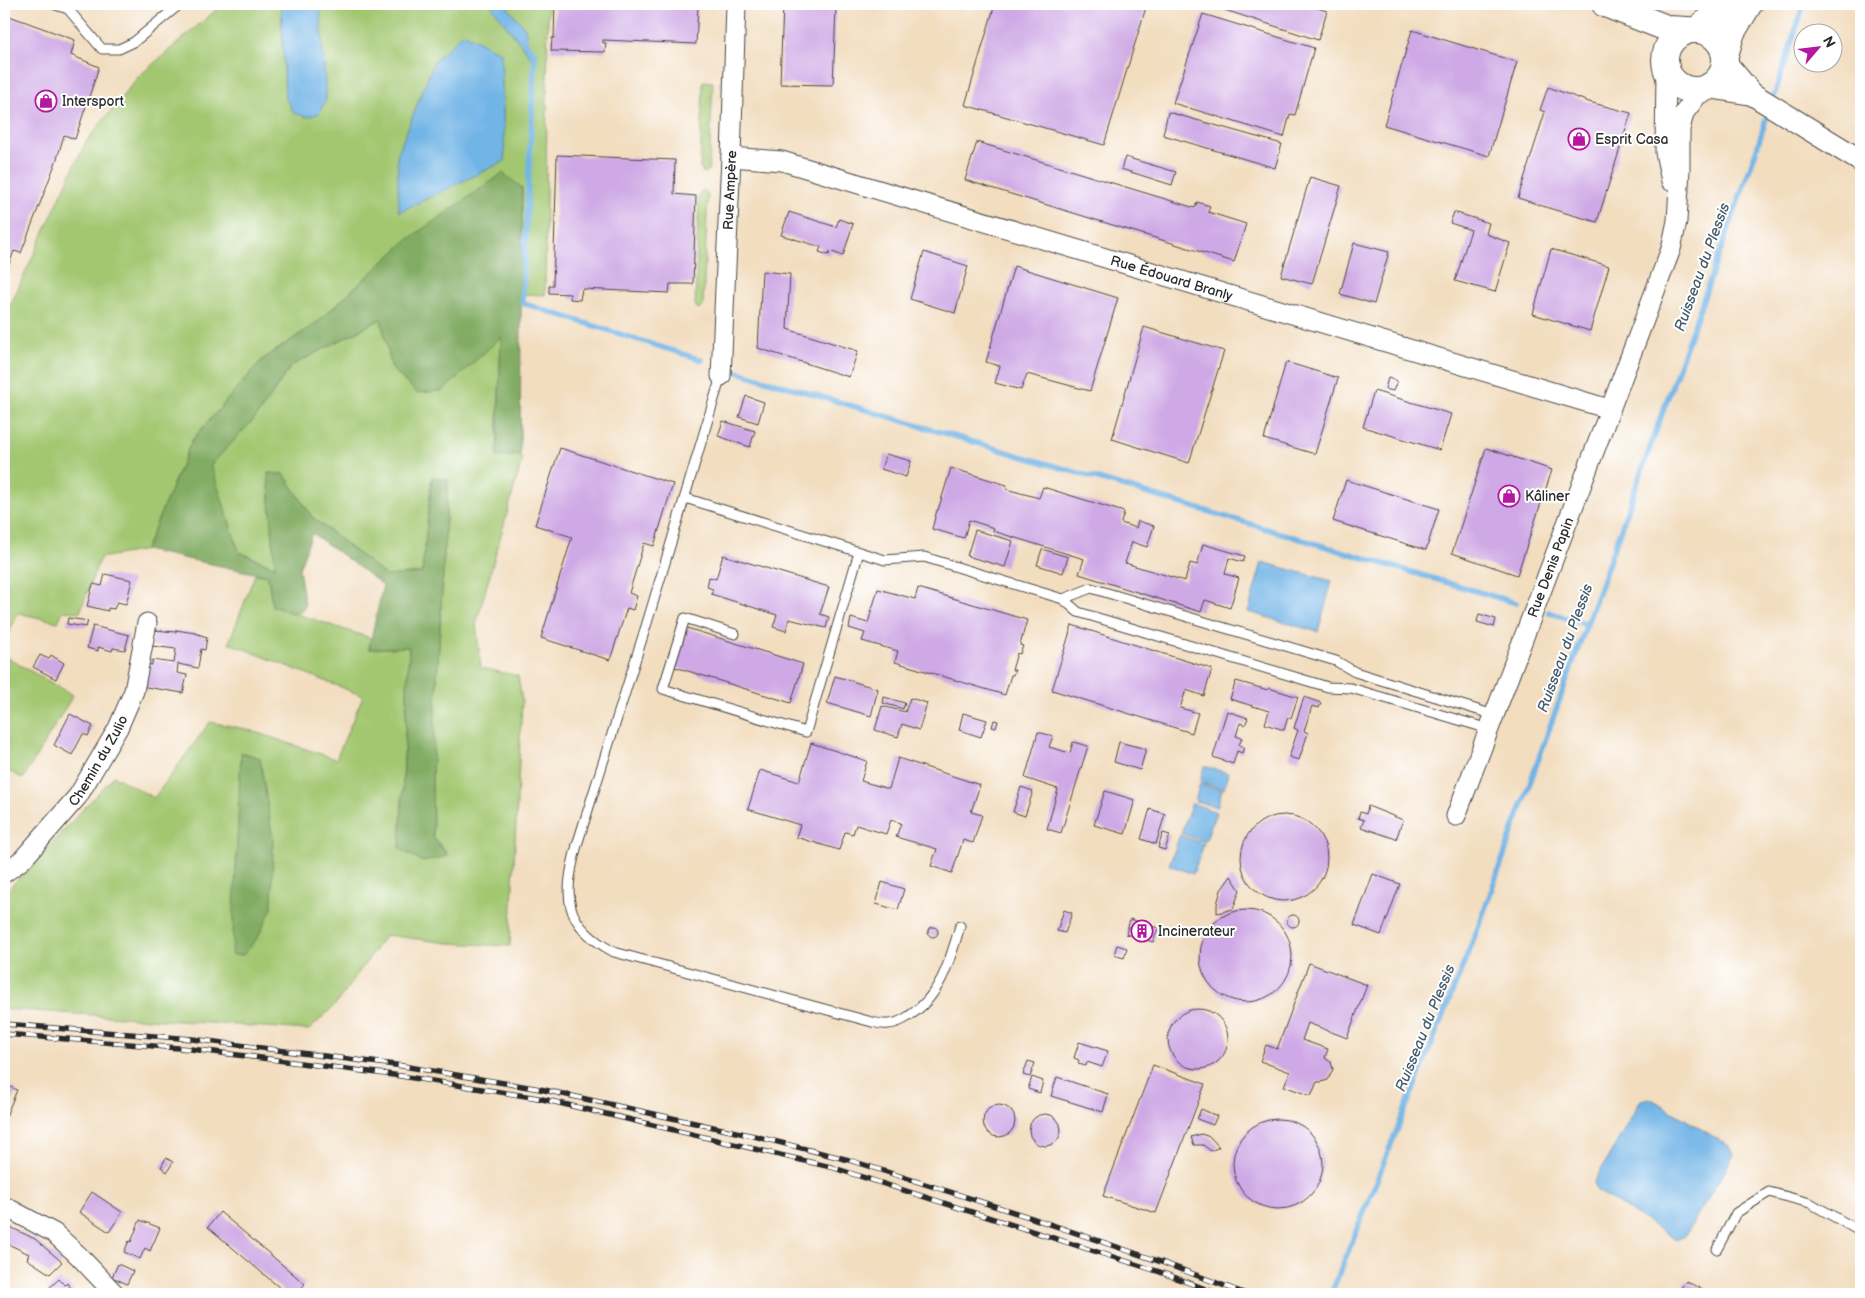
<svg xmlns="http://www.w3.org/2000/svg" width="1865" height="1298" font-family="'Balsamiq Sans',sans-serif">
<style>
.green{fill:#a3c771;stroke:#67794e}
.forest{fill:#82ac63;stroke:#566c47}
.water{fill:#71b4e6;stroke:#4e7088}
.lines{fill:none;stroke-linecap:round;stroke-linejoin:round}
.stream{stroke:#71b4e6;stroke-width:5.5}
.building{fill:#cfa9e5}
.service-casing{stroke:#494641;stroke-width:11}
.minor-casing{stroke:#494641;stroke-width:21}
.tertiary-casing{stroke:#494641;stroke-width:24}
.secondary-casing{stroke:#494641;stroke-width:28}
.service{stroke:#fff;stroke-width:9}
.minor{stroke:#fff;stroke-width:19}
.tertiary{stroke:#fff;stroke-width:22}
.secondary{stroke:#fff;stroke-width:26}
.rail-casing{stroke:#2b2b2b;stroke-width:5.5}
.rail{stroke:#fff;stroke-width:4;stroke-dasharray:11;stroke-linecap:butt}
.labels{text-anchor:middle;stroke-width:4;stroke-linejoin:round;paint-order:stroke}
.poi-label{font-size:14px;fill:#2b2b2b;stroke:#fff;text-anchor:start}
.street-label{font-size:14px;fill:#2b2b2b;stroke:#fff}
.water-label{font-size:15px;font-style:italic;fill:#445b6c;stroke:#fff}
</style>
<rect width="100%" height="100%" fill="#fff"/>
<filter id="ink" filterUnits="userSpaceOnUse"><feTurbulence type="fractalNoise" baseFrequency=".02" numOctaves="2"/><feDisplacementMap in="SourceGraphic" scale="10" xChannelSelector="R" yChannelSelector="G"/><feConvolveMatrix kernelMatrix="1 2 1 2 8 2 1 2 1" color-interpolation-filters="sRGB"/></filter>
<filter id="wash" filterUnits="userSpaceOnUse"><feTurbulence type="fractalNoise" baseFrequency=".0096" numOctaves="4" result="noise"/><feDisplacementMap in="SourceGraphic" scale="20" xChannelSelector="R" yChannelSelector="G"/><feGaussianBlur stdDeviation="1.12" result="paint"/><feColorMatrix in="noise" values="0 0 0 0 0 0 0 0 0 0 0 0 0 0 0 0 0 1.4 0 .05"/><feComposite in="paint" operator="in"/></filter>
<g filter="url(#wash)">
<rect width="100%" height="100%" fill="#f2ddbf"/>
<!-- green -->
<g class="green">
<polygon points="223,4 548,4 545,295 521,294 522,189 366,277 319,321 262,360 192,440 145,550 100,558 80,612 63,611 58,622 18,613 4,645 4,319 85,143 138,77"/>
<polygon points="703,81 713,82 709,170 704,173 700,168"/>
<polygon points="704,190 708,195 703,304 703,306 698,309 695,305 699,195 700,192"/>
<polygon points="381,319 392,369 477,358 501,336 497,457 520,455 522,460 476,624 481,668 518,676 522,701 510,946 448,943 386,935 335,1005 309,1030 4,1009 4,894 114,776 154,798 210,722 246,729 336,759 363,696 229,643 255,574 268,576 272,606 371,638 369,649 409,647 400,849 448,855 433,837 432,773 448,480 432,478 422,573 386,576 312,517 284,474 268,474 276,567 239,552 210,465 257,416 291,366"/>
<polygon points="4,656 73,695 23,779 4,768"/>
</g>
<!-- forest -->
<g class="forest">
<polygon points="503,173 522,188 520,455 497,457 501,337 443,391 417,393 392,369 381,319 291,366 257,416 211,465 239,552 275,567 268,473 284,474 312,517 386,576 422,573 432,477 448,480 432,773 433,837 448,856 423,862 400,849 409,647 369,649 383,585 312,533 299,569 305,606 297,615 272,606 268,576 145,550 192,440 262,360 319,321 407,240"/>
<polygon points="241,752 260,758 273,840 272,908 258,937 243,955 232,955"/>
</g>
<!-- water -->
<g class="water">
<polygon points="281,4 320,4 326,100 318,114 307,117 294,113 285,97"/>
<polygon points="490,4 505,4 525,28 528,47 537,53 535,63"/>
<polygon points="463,33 501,53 505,161 399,212 397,156 434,62"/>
<polygon points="1262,562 1332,581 1318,632 1248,612"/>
<polygon points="1204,766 1228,773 1224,789 1200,782"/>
<polygon points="1200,784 1222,790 1217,807 1195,801"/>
<polygon points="1192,803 1216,812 1205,842 1181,833"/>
<polygon points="1180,835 1204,844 1193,874 1169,865"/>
<polygon points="1650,1098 1729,1146 1734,1155 1685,1236 1677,1240 1596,1190 1594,1182 1641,1100"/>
</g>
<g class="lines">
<!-- stream -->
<g class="stream">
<polyline points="524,41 535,55 522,303 702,360"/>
<polyline points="1772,102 1804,4"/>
<polyline points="738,372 1516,603"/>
<polyline points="1549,612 1587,625"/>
<polyline points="1331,1294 1478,928 1755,154 1769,110"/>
</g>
</g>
<g id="blocks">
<!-- building -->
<g class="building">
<polygon points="555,4 708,4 708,6 698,6 696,44 603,40 603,43 606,43 605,52 551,51 552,38 554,38"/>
<polygon points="783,4 836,7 833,85 780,84"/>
<polygon points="995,4 1147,4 1104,145 965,105"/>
<polygon points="1206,4 1304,4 1327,11 1318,40"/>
<polygon points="4,14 75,40 71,55 99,67 75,139 64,135 57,159 21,253 14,251 4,277"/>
<polygon points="1203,14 1314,48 1295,115 1290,114 1284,137 1173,103"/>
<polygon points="1412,30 1517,62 1489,156 1384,125"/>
<polygon points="1548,87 1589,102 1631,113 1597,222 1555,210 1518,198 1545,112 1540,110"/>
<polygon points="1168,112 1282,144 1275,168 1163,135"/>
<polygon points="977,142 1195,208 1197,202 1210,206 1208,212 1246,224 1234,262 965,180"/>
<polygon points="557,155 675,160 674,194 696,196 693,284 670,284 669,293 582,289 580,300 570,299 570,294 549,293 549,286 553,286"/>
<polygon points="1125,157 1176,172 1172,185 1121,169"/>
<polygon points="1310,177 1341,186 1312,284 1281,276"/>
<polygon points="789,212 836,227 839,219 853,224 843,256 830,251 829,255 819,252 821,247 781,235"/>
<polygon points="1454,212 1489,223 1486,234 1510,243 1495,292 1455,281 1471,230 1450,223"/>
<polygon points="1354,243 1389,252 1374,304 1340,294"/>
<polygon points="1551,249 1609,266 1590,331 1533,314"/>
<polygon points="924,252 968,266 955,313 910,299"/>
<polygon points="1014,266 1118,298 1090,391 1027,374 1021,390 995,383 1000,366 986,362"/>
<polygon points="762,271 790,274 787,329 858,351 849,377 758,348"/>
<polygon points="1144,327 1224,351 1189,463 1112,439"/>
<polygon points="1286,362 1338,378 1315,454 1264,439"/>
<polygon points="1388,378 1397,381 1393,391 1385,389"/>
<polygon points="1374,391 1451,414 1440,450 1363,427"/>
<polygon points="746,396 764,402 758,423 739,417"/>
<polygon points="723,421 755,431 750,447 718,436"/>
<polygon points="560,448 673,484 654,546 644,543 629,593 637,596 633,610 627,608 610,660 541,638 572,537 535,525"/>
<polygon points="1486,448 1552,470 1517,575 1452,553"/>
<polygon points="886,454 911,461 906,477 881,469"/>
<polygon points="951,468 1007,485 1006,489 1039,498 1043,487 1124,512 1121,523 1136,528 1138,521 1154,526 1147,547 1132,542 1125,563 1185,581 1190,563 1197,565 1203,544 1245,556 1243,562 1229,558 1225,574 1239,578 1230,608 1205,600 1201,612 1079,574 1084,559 993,531 994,528 969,520 964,538 932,529 937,510 938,510"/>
<polygon points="1346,480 1439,509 1426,550 1333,521"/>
<polygon points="975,530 1013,541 1005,567 967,556"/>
<polygon points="1042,549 1068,557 1063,573 1037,565"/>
<polygon points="723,555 829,587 820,614 829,617 826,628 789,619 786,631 773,627 777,615 711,594 713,589 707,587 709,577 716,579"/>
<polygon points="105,574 132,580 126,604 117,602 114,609 108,608 108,611 87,606 93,584 102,586"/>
<polygon points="918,588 1027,620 1020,645 1023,646 1020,654 1017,653 1012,670 1015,670 1013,675 1011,675 1005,695 895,662 898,651 862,641 865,633 849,628 851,618 868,623 878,589 915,599"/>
<polygon points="1479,614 1496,619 1494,627 1477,622"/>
<polygon points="68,618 88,621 86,627 67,624"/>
<polygon points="1072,625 1212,669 1204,696 1186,690 1180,708 1198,713 1192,733 1052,690"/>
<polygon points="93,626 129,635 125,650 113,648 112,651 98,647 98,651 87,648"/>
<polygon points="687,628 803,664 791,703 675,667"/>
<polygon points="154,630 176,632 176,630 195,633 207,637 205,650 201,649 198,668 178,664 177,673 187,675 183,693 140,686 145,664 152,665 152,660 174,663 176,649 152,646"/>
<polygon points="40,655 49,659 51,655 64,663 56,679 33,667"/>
<polygon points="835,676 878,689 871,716 827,703"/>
<polygon points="1236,681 1268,690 1269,688 1298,697 1291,718 1288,717 1284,730 1265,724 1269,711 1230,699"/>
<polygon points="884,697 905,703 903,709 883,703"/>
<polygon points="1304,697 1321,703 1319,708 1312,706 1304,731 1308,733 1299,760 1289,757 1298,730 1294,728"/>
<polygon points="910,698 927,703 919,730 902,724 898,737 875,730 882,706 905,712"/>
<polygon points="1227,711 1248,718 1245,725 1240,723 1236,736 1242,738 1239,745 1244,747 1242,753 1237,751 1233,764 1213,757"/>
<polygon points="963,713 987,720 981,737 959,730"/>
<polygon points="70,714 93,726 88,736 83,734 72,755 54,745"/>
<polygon points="994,720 998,721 996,728 992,727"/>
<polygon points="1038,732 1053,736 1049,747 1070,753 1073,742 1088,746 1061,833 1047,829 1058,789 1025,778"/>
<polygon points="1119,742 1146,749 1140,770 1114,762"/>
<polygon points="811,743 867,761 861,781 889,789 898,758 980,785 971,812 982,815 973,843 963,840 952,873 931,866 937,849 896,837 901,823 891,820 886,834 856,825 853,834 845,832 839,850 796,837 800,825 748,809 760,770 799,782"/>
<polygon points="1021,787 1033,791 1025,816 1013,812"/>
<polygon points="1105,791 1135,800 1125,834 1094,825"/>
<polygon points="1368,806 1403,820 1396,839 1361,827 1364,820 1358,818 1360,812 1366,814"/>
<polygon points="1150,809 1165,814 1156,844 1141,839"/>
<circle cx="1284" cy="858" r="43"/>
<polygon points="1163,833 1170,835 1165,850 1158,848"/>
<polygon points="1373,874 1400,884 1381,935 1354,925"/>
<polygon points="1231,876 1240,890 1233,909 1217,913 1217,904 1221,890"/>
<polygon points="882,882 904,889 898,910 876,904"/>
<polygon points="1064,910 1072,913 1065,933 1057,931"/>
<circle cx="1246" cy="956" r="46"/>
<circle cx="1293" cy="921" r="6"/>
<polygon points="1130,919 1158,928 1153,942 1126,934"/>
<circle cx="933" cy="932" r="5"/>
<polygon points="1117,945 1127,948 1124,958 1114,955"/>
<polygon points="1309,963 1367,985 1347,1038 1308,1023 1302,1040 1328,1049 1325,1058 1331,1062 1333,1069 1328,1080 1321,1082 1317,1082 1311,1096 1284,1086 1290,1072 1260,1061 1266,1045 1277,1049"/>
<circle cx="1198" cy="1039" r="30"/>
<polygon points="1079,1042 1108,1051 1102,1067 1087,1062 1086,1066 1078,1064 1079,1060 1074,1058"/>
<polygon points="1028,1061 1035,1063 1030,1077 1023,1075"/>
<polygon points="1153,1065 1205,1084 1156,1213 1103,1196"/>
<polygon points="1032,1077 1043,1081 1040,1093 1028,1089"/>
<polygon points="1057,1077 1108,1094 1103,1112 1051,1096"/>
<polygon points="4,1084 17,1090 4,1121"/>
<circle cx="999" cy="1121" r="16"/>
<polygon points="1201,1109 1217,1116 1213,1125 1197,1119"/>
<circle cx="1045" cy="1130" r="16"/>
<circle cx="1278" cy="1164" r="45"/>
<polygon points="1201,1134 1210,1137 1219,1147 1211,1151 1203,1145 1194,1145 1191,1137"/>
<polygon points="166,1158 173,1162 167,1172 161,1167"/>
<polygon points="92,1192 122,1212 109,1232 79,1212"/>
<polygon points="220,1212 305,1284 296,1294 287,1294 208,1227"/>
<polygon points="140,1220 160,1228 150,1251 145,1248 140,1259 124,1252 129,1241 131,1242"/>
<polygon points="4,1224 35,1239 62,1262 50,1274 27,1259 29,1254 4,1242"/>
<polygon points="118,1264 133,1271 127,1284 112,1277"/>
<polygon points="59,1279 65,1285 67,1283 76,1294 48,1294 49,1293 47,1290"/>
<polygon points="1686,1281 1710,1294 1677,1294"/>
</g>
</g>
</g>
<g filter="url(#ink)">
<use href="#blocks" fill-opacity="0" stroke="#494641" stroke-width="1"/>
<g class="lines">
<!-- service casing -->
<g class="service-casing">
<g id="service">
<polyline points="53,4 68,9 102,49 119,49 134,42 180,4"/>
<path d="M721,376L647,623L577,845C563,897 563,925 614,952L872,1022C877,1023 883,1025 888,1024C896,1024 903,1020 909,1016C941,996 950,960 960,926"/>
<polyline points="685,498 885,560 924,557 1063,599 1078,612 1328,687 1351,688 1489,729"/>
<polyline points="1063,599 1091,588 1336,661 1355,672 1494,715"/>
<polyline points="735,634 685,618 663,689 806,732 859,552"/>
<polyline points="1717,1249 1736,1213 1769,1192 1810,1203 1861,1232"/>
</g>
</g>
<!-- minor casing -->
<g class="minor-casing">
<g id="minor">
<polyline points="1666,70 1665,152 1671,181"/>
<path id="s1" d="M731,157L782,161L1609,409"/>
<path id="s2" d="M721,376L731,157L736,4"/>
<path id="s3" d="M1456,816L1671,249L1677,221L1680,169V130L1684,113L1702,89"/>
<path id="s4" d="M4,873L22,860L78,796L118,728L134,691L147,623"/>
<polyline points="4,1206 54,1233 78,1255 115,1294"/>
</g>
</g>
<!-- tertiary casing -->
<g class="tertiary-casing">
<g id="tertiary">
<polyline points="1725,62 1752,94 1861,161"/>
<polyline points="1709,87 1752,94"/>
</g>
</g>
<!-- secondary casing -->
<g class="secondary-casing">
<g id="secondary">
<polyline points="1605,4 1669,29 1687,30"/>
<polyline points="1698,29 1727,4"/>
<circle cx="1695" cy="60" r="30"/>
<polyline points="1725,55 1732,32 1749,4"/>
</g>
</g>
<!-- service -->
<use href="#service" class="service"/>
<!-- minor -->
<use href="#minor" class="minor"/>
<!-- tertiary -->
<use href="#tertiary" class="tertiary"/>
<!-- secondary -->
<use href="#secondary" class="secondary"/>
<!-- rail casing -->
<g class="rail-casing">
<g id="rail">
<polyline points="4,1024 192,1039 403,1066 540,1089 754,1136 849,1160 1029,1217 1164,1263 1246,1294"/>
<polyline points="4,1034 191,1049 401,1076 538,1098 831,1167 1160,1272 1219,1294"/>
</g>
</g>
<!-- rail -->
<use href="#rail" class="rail"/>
</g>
</g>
<!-- icons -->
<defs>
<g id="shop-ring" transform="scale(1.125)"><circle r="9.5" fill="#fff" stroke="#b5179e" stroke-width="1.5"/><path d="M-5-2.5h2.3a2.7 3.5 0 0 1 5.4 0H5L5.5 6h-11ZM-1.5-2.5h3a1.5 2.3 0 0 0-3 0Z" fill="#b5179e"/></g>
<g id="building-ring" transform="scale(1.125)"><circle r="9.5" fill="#fff" stroke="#b5179e" stroke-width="1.5"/><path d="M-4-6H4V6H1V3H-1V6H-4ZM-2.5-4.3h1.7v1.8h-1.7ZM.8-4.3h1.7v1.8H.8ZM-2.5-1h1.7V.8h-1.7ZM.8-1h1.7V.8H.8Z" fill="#b5179e"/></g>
</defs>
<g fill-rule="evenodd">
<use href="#shop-ring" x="46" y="101"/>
<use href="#shop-ring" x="1579" y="139"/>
<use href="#shop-ring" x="1509" y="496"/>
<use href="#building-ring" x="1142" y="931"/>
</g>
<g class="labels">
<!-- poi labels -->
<g class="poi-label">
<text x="62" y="106">Intersport</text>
<text x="1595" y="144">Esprit Casa</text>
<text x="1525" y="501">Kâliner</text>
<text x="1158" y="936">Incinerateur</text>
</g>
<!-- street labels -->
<g class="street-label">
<text dy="5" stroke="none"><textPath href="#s2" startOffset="186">Rue Ampère</textPath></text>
<text dy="5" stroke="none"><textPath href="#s1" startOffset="458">Rue Édouard Branly</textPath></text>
<text dy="5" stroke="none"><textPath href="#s3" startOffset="266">Rue Denis Papin</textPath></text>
<text dy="5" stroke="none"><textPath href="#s4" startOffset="148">Chemin du Zulio</textPath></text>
</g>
<!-- water labels -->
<g class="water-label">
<text transform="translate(1702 267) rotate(-70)" y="5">Ruisseau du Plessis</text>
<text transform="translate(1565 648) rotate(-70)" y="5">Ruisseau du Plessis</text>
<text transform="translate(1425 1028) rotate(-68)" y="5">Ruisseau du Plessis</text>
</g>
</g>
<!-- margin -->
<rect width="1865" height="1298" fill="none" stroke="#fff" stroke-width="20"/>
<!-- north arrow -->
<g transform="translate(1818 48) rotate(62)"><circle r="24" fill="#ffffff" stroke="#aaaaaa"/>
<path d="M0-4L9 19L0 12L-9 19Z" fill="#b5179e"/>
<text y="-8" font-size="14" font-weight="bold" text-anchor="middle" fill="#2b2b2b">N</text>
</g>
</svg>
